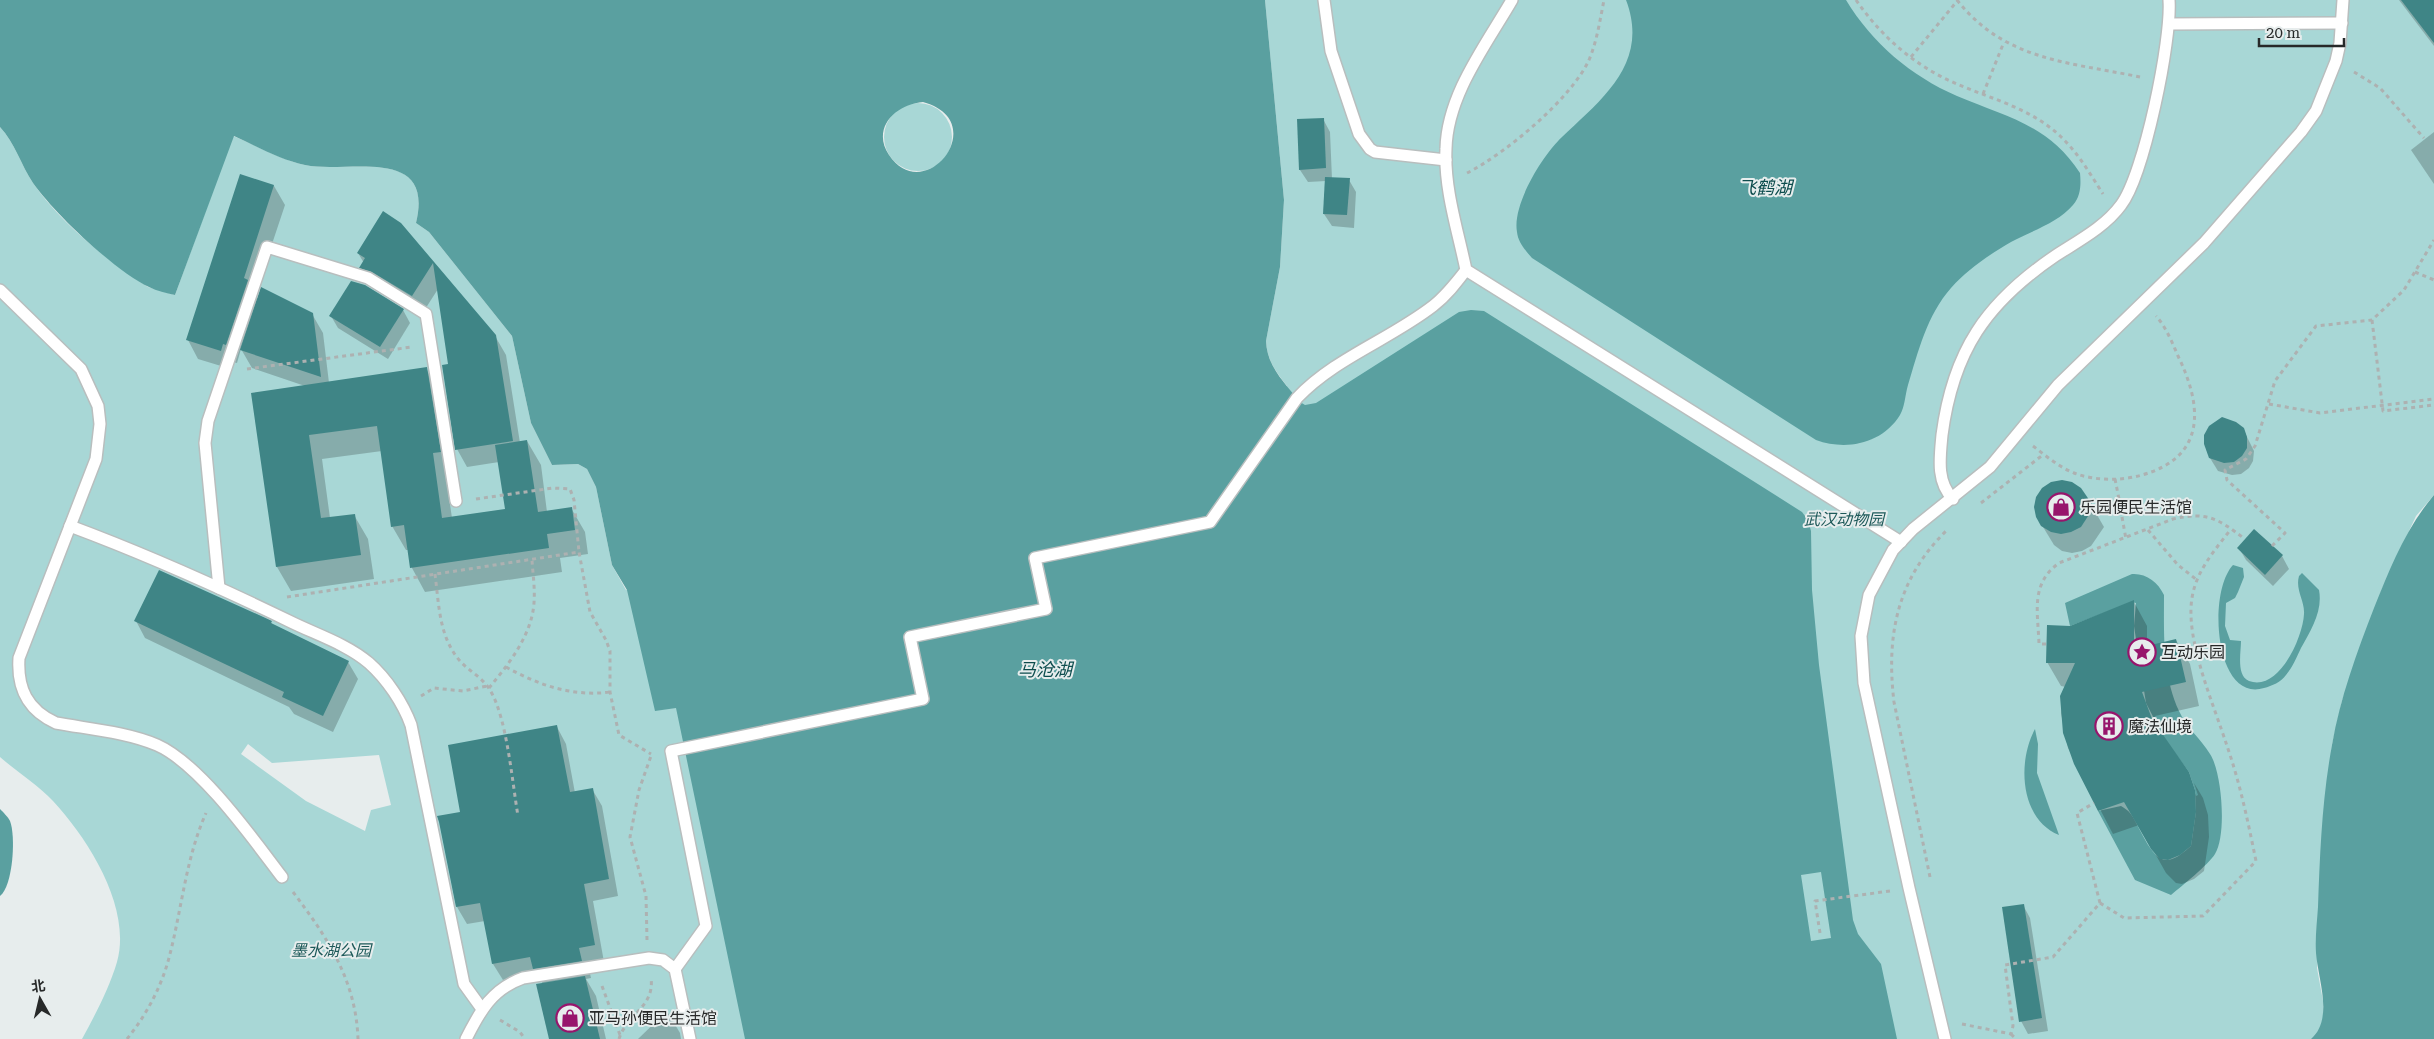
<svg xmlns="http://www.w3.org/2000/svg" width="2434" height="1039" font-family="'Roboto Serif','Noto Sans SC',serif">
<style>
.green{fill:#a8d7d6;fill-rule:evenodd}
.water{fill:#5aa0a0;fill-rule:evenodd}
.shadow{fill:#0003}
.building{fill:#3f8586}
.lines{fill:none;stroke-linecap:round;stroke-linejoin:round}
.lane-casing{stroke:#b8bebe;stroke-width:14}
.path{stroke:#adb1b1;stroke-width:3;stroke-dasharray:4 4;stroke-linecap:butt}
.lane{stroke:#fff;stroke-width:11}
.labels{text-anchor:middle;stroke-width:4;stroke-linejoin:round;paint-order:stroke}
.poi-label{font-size:16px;fill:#272929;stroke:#e7eded;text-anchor:start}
.park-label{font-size:16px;font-style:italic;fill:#1d5959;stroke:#e7eded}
.water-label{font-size:18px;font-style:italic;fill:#0c4c4d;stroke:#e7eded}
</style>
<rect width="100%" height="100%" fill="#e7eded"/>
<!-- green -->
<g class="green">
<path d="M1265,0H2434V495L2416,516L2382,589L2342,701L2332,745L2317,968L2323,1001V1022L2319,1032L2311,1039H82C95,1015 109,989 117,962C132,908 89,840 53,801C38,785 17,772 0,757V127C15,143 21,165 33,183C60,222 100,254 139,281L148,287L175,295L233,136C256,145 281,160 305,165C348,174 435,144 416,223L429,232L512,336L531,423L552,465L578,464L587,469L596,487L612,565L626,590L1287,386C1276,372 1267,360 1266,341L1280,267L1284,200ZM248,744L272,763L379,755L391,805L371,810L365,831L306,801L241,754Z"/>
<circle cx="918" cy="137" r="34"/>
</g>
<!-- water -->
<g class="water">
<path d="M0,0H1265L1284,200L1280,267L1266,341C1267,367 1285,383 1300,402L1305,405L1316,403L1459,312L1471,310L1484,311L1802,512L1808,520L1811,531L1812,590L1819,665L1853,920L1858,934L1881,964L1897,1039H745L676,708L655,711L627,590L612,565L596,487L587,469L578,464L552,465L531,423L512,336L429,232L416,223C435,144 347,174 305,165C281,160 256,146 234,136L175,295C166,293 157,291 149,287C115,271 55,214 33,183C21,165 15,143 0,127ZM923,102C993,121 925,208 889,155C871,128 896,104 923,102ZM1821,872L1831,938L1811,941L1801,875Z"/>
<path d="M1626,0H1846C1872,43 1911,76 1957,96C2006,117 2048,124 2080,173C2081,184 2081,196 2073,205C2058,223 2031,231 2011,242C1990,254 1967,270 1951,288C1927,315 1918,352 1908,385C1905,395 1905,406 1900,415C1882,444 1846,451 1816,440L1532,258C1525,250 1518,242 1517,232C1512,205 1542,156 1562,137C1602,99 1650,63 1626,0Z"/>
<path d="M2434,495V1039H2311C2334,1019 2318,979 2316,953C2315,938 2317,922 2318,907C2320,853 2322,799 2332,745C2340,698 2357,652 2374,608C2390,568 2406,528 2434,495Z"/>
<path d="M2233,565L2243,568L2244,577L2238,592L2235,598L2226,603L2225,626L2230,640L2241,641C2241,652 2236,676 2249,681C2279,692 2303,637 2304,614C2305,601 2295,590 2299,576L2302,573L2319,590C2323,611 2311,630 2301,648C2297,656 2293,667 2286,675C2281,682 2272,686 2264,688C2215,703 2207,593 2233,565Z"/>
<path d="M2132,574C2146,573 2158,582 2164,595C2164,635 2162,674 2179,711C2186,727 2201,739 2210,754C2222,772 2227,835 2215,854C2208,865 2183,885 2171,895L2135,880L2098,811L2121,806C2124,808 2128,810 2130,813C2139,824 2151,862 2168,860C2177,859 2185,851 2191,846L2196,812L2195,790L2189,772L2164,738L2146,703L2134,626L2136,603L2132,602L2070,626L2065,603Z"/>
<path d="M2035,729L2038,744L2037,773L2059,835C2020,819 2017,762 2035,729Z"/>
<path d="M0,809C3,812 8,817 10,821C16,836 13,886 0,896Z"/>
</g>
<!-- shadow -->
<g class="shadow">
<polygon points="2399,0 2434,0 2434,46"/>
<polygon points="1323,119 1330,132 1332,179 1349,180 1356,192 1354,228 1332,226 1324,214 1326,181 1308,182 1300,170"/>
<polygon points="2434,132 2434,184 2411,150"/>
<polygon points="240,176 274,186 285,205 255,295 258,300 312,314 323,333 329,383 426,369 440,393 453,476 446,477 452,518 506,510 499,462 467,467 457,449 450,365 438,289 422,314 371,285 361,268 364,263 358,253 400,224 495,336 506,355 520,443 527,441 541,465 547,512 571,508 585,532 588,554 560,558 562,572 425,592 412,568 409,550 406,550 392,526 382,451 322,459 330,518 354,515 368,539 374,579 291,591 277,567 252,394 305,386 252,368 241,349 237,363 233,362 231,369 198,359 188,340"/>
<polygon points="403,310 410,323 388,359 338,328 331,316"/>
<polygon points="2243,429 2254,451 2253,461 2249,468 2241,474 2232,475 2218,471 2210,458"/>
<polygon points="2093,508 2104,527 2091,546 2082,551 2072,553 2062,551 2054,545 2037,517"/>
<polygon points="2239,548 2282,556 2289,569 2273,586 2246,560"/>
<polygon points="2134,602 2147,626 2147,647 2176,640 2190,664 2199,706 2155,716 2162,735 2191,777 2189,775 2196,796 2198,795 2194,783 2203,798 2208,815 2209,837 2204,871 2194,879 2182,884 2176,883 2166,873 2139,825 2113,834 2068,748 2061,713 2062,696 2066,687 2061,686 2047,662 2070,627"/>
<polygon points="136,621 271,622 273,626 348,662 358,679 333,732 294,714 289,707 145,638"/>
<polygon points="557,727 566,744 575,793 592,789 602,806 618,896 593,901 604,962 588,965 591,978 586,979 596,996 606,1039 550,1039 543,984 537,974 503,980 493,964 485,921 467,924 457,907 439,817 462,813"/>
<polygon points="2023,905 2030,918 2048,1031 2028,1034 2021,1021"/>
<polygon points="667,1011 680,1033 681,1039 638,1039"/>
</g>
<!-- building -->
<g class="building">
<polygon points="2401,0 2434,0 2434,43"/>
<polygon points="1324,118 1326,168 1299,170 1297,119"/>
<polygon points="240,174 274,185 244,278 248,280 226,345 223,344 221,351 186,340"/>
<polygon points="1325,177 1350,178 1347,215 1323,214"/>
<polygon points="383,211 401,223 496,335 513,441 455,450 442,365 448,364 433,263 412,296 372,272 359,268 365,258 357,253"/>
<polygon points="351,281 365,285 404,309 380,347 329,316"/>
<polygon points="261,287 313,313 321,377 240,350"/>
<polygon points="427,367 441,452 433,453 442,518 505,509 495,445 527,440 538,512 572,507 575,530 547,534 549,548 410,568 404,525 391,527 377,426 309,435 321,518 355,514 361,555 276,567 251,393"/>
<polygon points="2222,417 2236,422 2244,428 2247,437 2247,448 2242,456 2234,462 2224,463 2209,458 2204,444 2204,435 2209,426"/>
<polygon points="2062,480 2072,482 2081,488 2094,507 2081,527 2071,532 2061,534 2051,532 2041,526 2036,517 2034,507 2036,497 2042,488 2051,482"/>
<polygon points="2254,529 2283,555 2265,575 2237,548"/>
<polygon points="159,570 259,615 272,621 271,623 349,661 323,716 282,697 284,692 134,621"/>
<polygon points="2134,600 2134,649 2176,639 2186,682 2142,692 2152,719 2189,772 2195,790 2196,812 2191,846 2180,855 2168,860 2160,859 2151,849 2124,802 2098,811 2074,764 2063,733 2060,696 2075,663 2046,663 2047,625 2070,626"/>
<polygon points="557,725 570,792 593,788 609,879 584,884 595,945 579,948 582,961 533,969 530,957 492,964 480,903 456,907 439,822 437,816 460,812 448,745"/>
<polygon points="2024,904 2042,1018 2019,1022 2002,907"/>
<polygon points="585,976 600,1039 549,1039 536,984"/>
</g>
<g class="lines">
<!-- lane casing -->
<g class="lane-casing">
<g id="lane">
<polyline points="1324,0 1331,51 1359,134 1370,149 1375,152 1446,160"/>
<path d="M1512,0C1486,45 1447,95 1446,149C1444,189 1458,231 1466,270L1901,542"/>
<polyline points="2170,24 2342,23"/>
<path d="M0,290L81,369L98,406L100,424L96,459L19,658C17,688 27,710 56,723C89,729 126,732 157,745C200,764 253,839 282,877"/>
<path d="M1953,499C1936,482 1940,457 1942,435C1953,351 1986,303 2055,256C2078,241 2105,227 2121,205C2144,175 2172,39 2169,0"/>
<path d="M70,526C145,554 217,586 289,621C315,634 347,644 369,663C387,679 403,703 411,725L464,984L482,1009"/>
<polyline points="219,588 205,443 208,421 267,247 368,278 426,314 456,501"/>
<path d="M675,969L706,926L671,751L923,699L910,637L1046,609L1035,558L1210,522L1297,398C1335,358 1389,340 1433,306C1446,296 1456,283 1466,270"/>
<path d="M466,1039C480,1011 492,989 523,978L649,958L663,960L675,969L690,1039"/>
<polyline points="1945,1039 1909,888 1864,683 1861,636 1869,595 1893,550 1913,529 1990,467 2058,385 2204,243 2301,132 2316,111 2336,61 2340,43 2343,0"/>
</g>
</g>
<!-- path -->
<g class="path">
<path d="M1856,0C1879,33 1908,60 1944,78C1978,95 2017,103 2048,126C2073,144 2087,169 2103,194"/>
<path d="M1957,0C2005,61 2069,62 2140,77"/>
<polyline points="1911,57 1958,0"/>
<polyline points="2354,72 2380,88 2424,138"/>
<polyline points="1983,94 2004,42"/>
<path d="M1467,173C1505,154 1571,99 1589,60C1597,41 1600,20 1604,0"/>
<polyline points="2415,272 2434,280"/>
<polyline points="2372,320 2383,411 2434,405"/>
<polyline points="247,369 412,347"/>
<polyline points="2269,404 2320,413 2434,399"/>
<path d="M2033,446C2046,456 2059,467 2074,473C2095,481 2121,481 2142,475C2206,457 2203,407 2178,356C2172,342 2166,327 2156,316"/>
<polyline points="2115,479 2120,504"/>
<polyline points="476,499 553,488 570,489 574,500 579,552"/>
<polyline points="1981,503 2044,454"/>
<polyline points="2122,517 2126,539"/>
<polyline points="2148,530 2178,565 2197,580"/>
<polyline points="2272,546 2285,533 2227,480 2225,470 2246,459 2255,446 2275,381 2316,326 2372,320 2404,290 2434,240"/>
<path d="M435,574C439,605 439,637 460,661C469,671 483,678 490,690C507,718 512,781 518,816"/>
<polyline points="287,597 579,552 590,612 606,640 610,651 610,692 619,735 651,754"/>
<path d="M2046,644H2039C2038,612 2030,584 2059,563L2173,519C2208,511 2218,519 2245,539"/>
<path d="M506,667C538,685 573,697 610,692"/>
<path d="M489,688C507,666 528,640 533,611C536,594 533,576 532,560"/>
<polyline points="421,696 434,688 463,691 487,686"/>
<path d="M1930,877L1894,702C1886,635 1897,579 1947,530"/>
<path d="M293,892C327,937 356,980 358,1039"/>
<path d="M2100,903L2124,918L2203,916L2256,861C2248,822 2240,783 2227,746C2214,705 2185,640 2192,598C2196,571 2215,550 2231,529"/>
<polyline points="1820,933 1815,901 1890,891"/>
<polyline points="647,940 646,896 630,837 639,790 651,756"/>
<polyline points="602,986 620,1035"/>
<polyline points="500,1020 520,1032 525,1039"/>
<polyline points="1962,1024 2011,1034 2013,1026 2005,965 2053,957 2100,903 2077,813 2094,803"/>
<polyline points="2011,1034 2016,1039"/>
<path d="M127,1039C147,1014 162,986 170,954C182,907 186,858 206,813"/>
<path d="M619,1039C626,1015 655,1007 651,978"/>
</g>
<!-- lane -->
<use href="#lane" class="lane"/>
</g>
<!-- icons -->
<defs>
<g id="shop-ring" transform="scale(1.4375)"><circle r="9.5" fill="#e7eded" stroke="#97156c" stroke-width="1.5"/><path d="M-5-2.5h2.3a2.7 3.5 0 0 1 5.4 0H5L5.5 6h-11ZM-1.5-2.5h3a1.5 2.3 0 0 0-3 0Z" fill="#97156c"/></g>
<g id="sight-ring" transform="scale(1.4375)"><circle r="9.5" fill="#e7eded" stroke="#97156c" stroke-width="1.5"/><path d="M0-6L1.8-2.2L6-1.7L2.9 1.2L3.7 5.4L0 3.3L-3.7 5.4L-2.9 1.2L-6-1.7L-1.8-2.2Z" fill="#97156c"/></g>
<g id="building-ring" transform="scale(1.4375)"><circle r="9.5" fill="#e7eded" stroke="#97156c" stroke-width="1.5"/><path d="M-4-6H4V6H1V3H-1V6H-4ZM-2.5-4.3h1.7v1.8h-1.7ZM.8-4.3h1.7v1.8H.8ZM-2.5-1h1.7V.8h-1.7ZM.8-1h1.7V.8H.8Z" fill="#97156c"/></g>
</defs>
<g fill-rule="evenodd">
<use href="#shop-ring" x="2061" y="507"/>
<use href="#sight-ring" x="2142" y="652"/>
<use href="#building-ring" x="2109" y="726"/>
<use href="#shop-ring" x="570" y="1018"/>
</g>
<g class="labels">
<!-- poi labels -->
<g class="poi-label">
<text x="2080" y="513">乐园便民生活馆</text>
<text x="2161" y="658">互动乐园</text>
<text x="2128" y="732">魔法仙境</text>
<text x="589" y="1024">亚马孙便民生活馆</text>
</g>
<!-- park labels -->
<g class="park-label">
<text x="1844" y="525">武汉动物园</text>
<text x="331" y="956">墨水湖公园</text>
</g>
<!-- water labels -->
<g class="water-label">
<text x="1765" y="194">飞鹤湖</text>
<text x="1045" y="676">马沧湖</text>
</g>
</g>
<!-- north arrow -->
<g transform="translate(40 999) rotate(352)" stroke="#e7eded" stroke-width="4" paint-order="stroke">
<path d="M0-4L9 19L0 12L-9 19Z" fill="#272929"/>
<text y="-8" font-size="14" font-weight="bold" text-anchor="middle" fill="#272929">北</text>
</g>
<!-- scale -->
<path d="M2259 38v8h85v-8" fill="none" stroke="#272929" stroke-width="2.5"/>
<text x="2266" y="38" font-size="15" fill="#272929" stroke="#e7eded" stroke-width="4" paint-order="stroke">20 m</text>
</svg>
